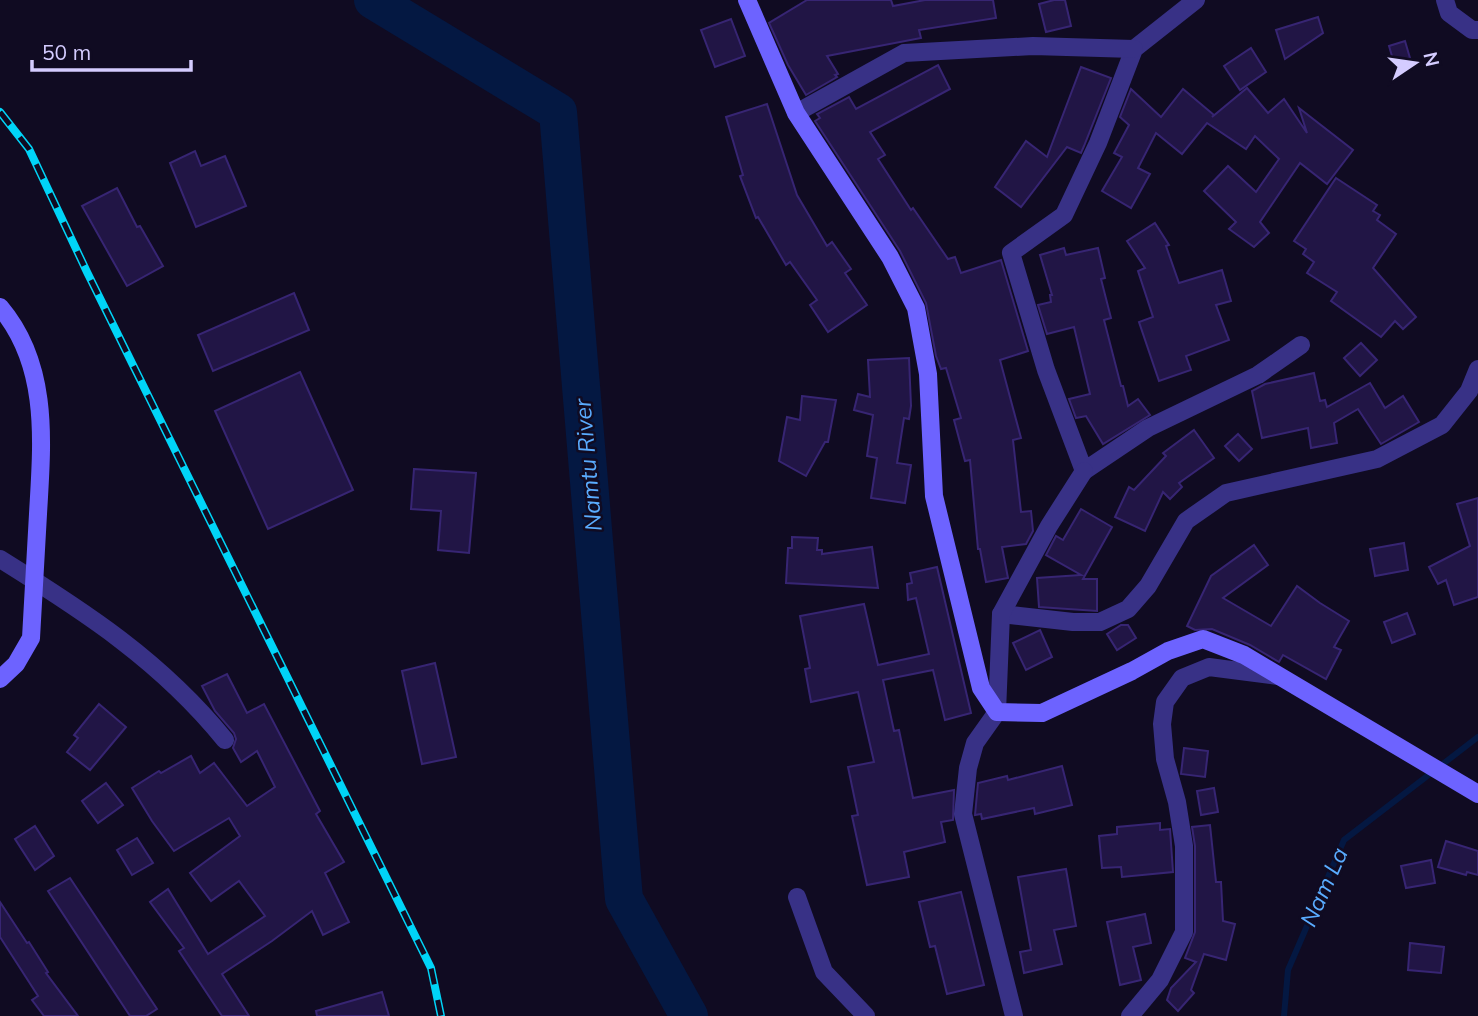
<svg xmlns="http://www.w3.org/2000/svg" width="1478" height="1016" font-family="Mulish,sans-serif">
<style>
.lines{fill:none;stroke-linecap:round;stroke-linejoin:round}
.stream{stroke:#041842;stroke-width:6}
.river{stroke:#041842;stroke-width:38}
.building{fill:#211545;stroke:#372573;stroke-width:2}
.street{stroke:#383186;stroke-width:18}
.secondary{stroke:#6d63ff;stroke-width:18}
.rail-casing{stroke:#00d4f7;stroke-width:8}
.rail{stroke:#100b22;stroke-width:5;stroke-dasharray:16;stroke-linecap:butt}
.labels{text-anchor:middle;stroke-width:5;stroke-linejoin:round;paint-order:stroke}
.water-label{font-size:23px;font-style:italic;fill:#5aacff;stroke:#100b22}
</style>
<rect width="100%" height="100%" fill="#100b22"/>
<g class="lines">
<!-- stream -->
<polyline class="stream" points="1284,1016 1288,970 1344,840 1478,737"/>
<!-- river -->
<polyline class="river" points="373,0 558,112 624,899 689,1016"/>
</g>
<!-- building -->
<g class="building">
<polygon points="807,0 891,0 893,6 925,0 993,0 996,18 919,30 921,38 827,56 838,74 835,75 837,77 806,95 788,65 769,23"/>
<polygon points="1054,0 1065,0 1071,26 1046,32 1039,4"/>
<polygon points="1318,17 1323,33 1285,59 1276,30"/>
<polygon points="731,19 745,56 715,67 701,30"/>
<polygon points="1405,41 1410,58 1394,63 1389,46"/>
<polygon points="1251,48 1266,72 1240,90 1224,66"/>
<polygon points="938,65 950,89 870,132 885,155 878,159 911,210 913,208 948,259 955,257 961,273 1001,260 1028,351 1000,360 1021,438 1013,440 1021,512 1031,511 1033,531 1026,544 1002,547 1008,578 986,582 980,549 978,549 970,460 965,461 954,420 961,418 946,368 941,369 936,356 926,303 900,251 815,121 820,118 817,114 849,97 856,109"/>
<polygon points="1081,67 1111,78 1084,146 1081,153 1067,147 1021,207 995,187 1026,141 1047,157"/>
<polygon points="1247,88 1268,113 1284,99 1307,133 1299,108 1353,150 1327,184 1300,163 1260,222 1269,233 1254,247 1229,229 1236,222 1204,191 1228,166 1256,192 1279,159 1255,136 1246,149 1207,123 1182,154 1156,133 1138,168 1150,174 1131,208 1102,191 1122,157 1114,153 1129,125 1120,117 1131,89 1161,117 1183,89 1214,115 1212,117"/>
<polygon points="767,104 797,195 827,246 832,242 851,269 845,273 867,305 828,332 810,305 817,300 790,262 786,265 758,217 756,218 740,176 743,175 726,117"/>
<polygon points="195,151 201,166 225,156 246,206 196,227 170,163"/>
<polygon points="1336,178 1377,205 1373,211 1380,215 1377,220 1396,234 1373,268 1416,317 1403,329 1395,321 1381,337 1331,301 1337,292 1307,273 1314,262 1303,254 1306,249 1294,241"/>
<polygon points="117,188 137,227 140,226 163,266 127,286 82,206"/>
<polygon points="1155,223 1169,245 1166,246 1179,283 1222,270 1231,301 1216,305 1229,340 1186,356 1191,370 1159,381 1139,322 1153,317 1138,271 1145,268 1127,241"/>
<polygon points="1064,248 1066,255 1098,248 1105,278 1101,279 1111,318 1104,320 1121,386 1123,386 1128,406 1138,399 1150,415 1103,444 1086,416 1076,418 1069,399 1090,394 1074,327 1047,334 1038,305 1051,302 1050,295 1052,295 1040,255"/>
<polygon points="294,293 309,330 213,371 198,335"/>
<polygon points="1361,343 1377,360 1360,376 1344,358"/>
<polygon points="909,358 911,406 909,419 904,418 897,463 911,465 905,503 871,498 877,458 867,456 873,415 854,410 858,394 870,397 868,360"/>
<polygon points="300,372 353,490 268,529 215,411"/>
<polygon points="1314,373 1320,401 1325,400 1327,407 1370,383 1385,408 1403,396 1419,422 1381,444 1358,409 1334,423 1337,443 1311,448 1308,428 1262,438 1252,391 1265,384"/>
<polygon points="802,396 836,400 828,442 825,442 806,476 779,461 787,417 800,420"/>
<polygon points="1194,430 1214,458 1179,483 1182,487 1170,499 1163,492 1145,531 1115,517 1129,487 1134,490 1166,456 1163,453"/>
<polygon points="1238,434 1252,449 1239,461 1225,446"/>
<polygon points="414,469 476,473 469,553 438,550 441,511 411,509"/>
<polygon points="1478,498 1478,597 1454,605 1446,580 1438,584 1429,567 1470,546 1457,504"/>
<polygon points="1081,509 1112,527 1083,579 1097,579 1097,611 1039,607 1037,578 1081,575 1046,555 1056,536 1063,540"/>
<polygon points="792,537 818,538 817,550 822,550 822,554 872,547 878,588 786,583 788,548 792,548"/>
<polygon points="1404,543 1408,570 1375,576 1370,549"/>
<polygon points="1254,545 1268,565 1223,598 1271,626 1297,586 1320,603 1349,621 1334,647 1341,650 1326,679 1283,655 1279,662 1250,645 1212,629 1195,630 1187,626 1211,576"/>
<polygon points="937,567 971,713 945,720 933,670 883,680 894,731 899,730 913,798 954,790 953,820 941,822 945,842 904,852 909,877 867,885 852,816 858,815 848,767 874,762 858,692 811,702 805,669 810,668 800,616 864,604 878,665 929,654 916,598 908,600 907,584 912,583 910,573"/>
<polygon points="1407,613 1415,634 1392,643 1384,622"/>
<polygon points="1121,625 1128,625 1136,638 1117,650 1107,634"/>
<polygon points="1040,630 1052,657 1026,670 1013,643"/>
<polygon points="435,663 456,757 422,764 402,671"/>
<polygon points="227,674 247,713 264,704 320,811 316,814 344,862 325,873 349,922 323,935 312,911 272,941 222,974 249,1016 222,1016 179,951 184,948 150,902 168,889 208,954 265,916 239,881 211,901 190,873 240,836 229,818 174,851 152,821 132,788 159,771 161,773 191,756 200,773 214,763 247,806 275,787 257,751 241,762 233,748 236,739 234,733 215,711 202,686"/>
<polygon points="99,704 126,727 90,770 67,752 78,738 74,735"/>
<polygon points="1184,748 1208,751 1205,777 1181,774"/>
<polygon points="1062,766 1072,805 1035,814 1034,808 982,819 981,814 975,815 978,783 1007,776 1008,780"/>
<polygon points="106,783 123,805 98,823 82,801"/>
<polygon points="1214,788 1218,812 1201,815 1197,791"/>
<polygon points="1160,823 1160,830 1170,829 1173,872 1122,877 1121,867 1102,868 1099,836 1117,834 1117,827"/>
<polygon points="1210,825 1216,882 1221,882 1223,921 1235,924 1226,960 1204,954 1191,990 1194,993 1178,1011 1167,1000 1171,988 1196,962 1185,958 1195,932 1195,846 1192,827"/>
<polygon points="35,826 54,856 35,870 15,839"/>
<polygon points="137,838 153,863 132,875 117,850"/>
<polygon points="1446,841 1478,851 1478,875 1467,872 1466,875 1438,867"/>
<polygon points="1431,860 1435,883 1406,888 1401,866"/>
<polygon points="1066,869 1076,926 1054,930 1062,964 1024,973 1020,952 1031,950 1018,877"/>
<polygon points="70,878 157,1009 146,1016 130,1016 48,891"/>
<polygon points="961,892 984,985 947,994 935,946 930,947 919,902"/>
<polygon points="0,902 27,943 29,942 48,972 46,973 78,1016 44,1016 32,1000 38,996 0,937"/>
<polygon points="1145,914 1151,943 1133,947 1141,980 1120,985 1107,922"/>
<polygon points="1410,943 1444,947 1441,973 1408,970"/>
<polygon points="382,992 389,1016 317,1016 316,1011"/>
</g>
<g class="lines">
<!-- street -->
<g class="street">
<polyline points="1196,0 1134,49 1098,143 1064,215 1011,253 1046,370 1084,471 1148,428 1258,375 1301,345"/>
<polyline points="1445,0 1449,13 1472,30 1478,30"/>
<polyline points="796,113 904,53 1033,46 1134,49"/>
<path d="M0,559C85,612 161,661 225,740"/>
<polyline points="1001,614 1073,622 1100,622 1128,609 1148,586 1186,521 1226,493 1377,459 1442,425 1469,391 1478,369"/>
<polyline points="797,897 824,972 866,1016"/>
<polyline points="1014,1016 963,814 968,768 975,743 997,712 1001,614 1049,526 1084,471"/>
<polyline points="1130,1016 1160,980 1184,932 1184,846 1177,802 1165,759 1162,724 1165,702 1182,678 1209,667 1278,676"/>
</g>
<!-- secondary -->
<g class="secondary">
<polyline points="747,0 796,113 890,257 916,308 928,374 934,496 981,688 997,712 1042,713 1132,671 1168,651 1203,639 1244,655 1478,794"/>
<path d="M0,307C50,366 42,443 38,514C36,555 33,597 31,638L16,664L0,679"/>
</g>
<!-- rail casing -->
<g class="rail-casing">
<polyline id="rail" points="0,112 29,149 87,272 431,968 441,1016"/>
</g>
<!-- rail -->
<use href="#rail" class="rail"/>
</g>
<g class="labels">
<!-- water labels -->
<g class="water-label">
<text transform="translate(588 465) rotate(-95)" y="8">Namtu River</text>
<text transform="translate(1324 887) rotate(-66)" y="8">Nam La</text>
</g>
</g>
<!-- north arrow -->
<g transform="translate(1415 63) rotate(77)" stroke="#100b22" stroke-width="5" paint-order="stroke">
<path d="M0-5L12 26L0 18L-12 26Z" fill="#d4ccff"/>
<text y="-10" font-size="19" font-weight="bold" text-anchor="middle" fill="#d4ccff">N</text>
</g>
<!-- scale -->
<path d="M32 60v10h159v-10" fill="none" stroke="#d4ccff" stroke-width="3.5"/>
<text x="42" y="60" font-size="21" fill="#d4ccff" stroke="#100b22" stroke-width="5" paint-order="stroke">50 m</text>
</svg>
